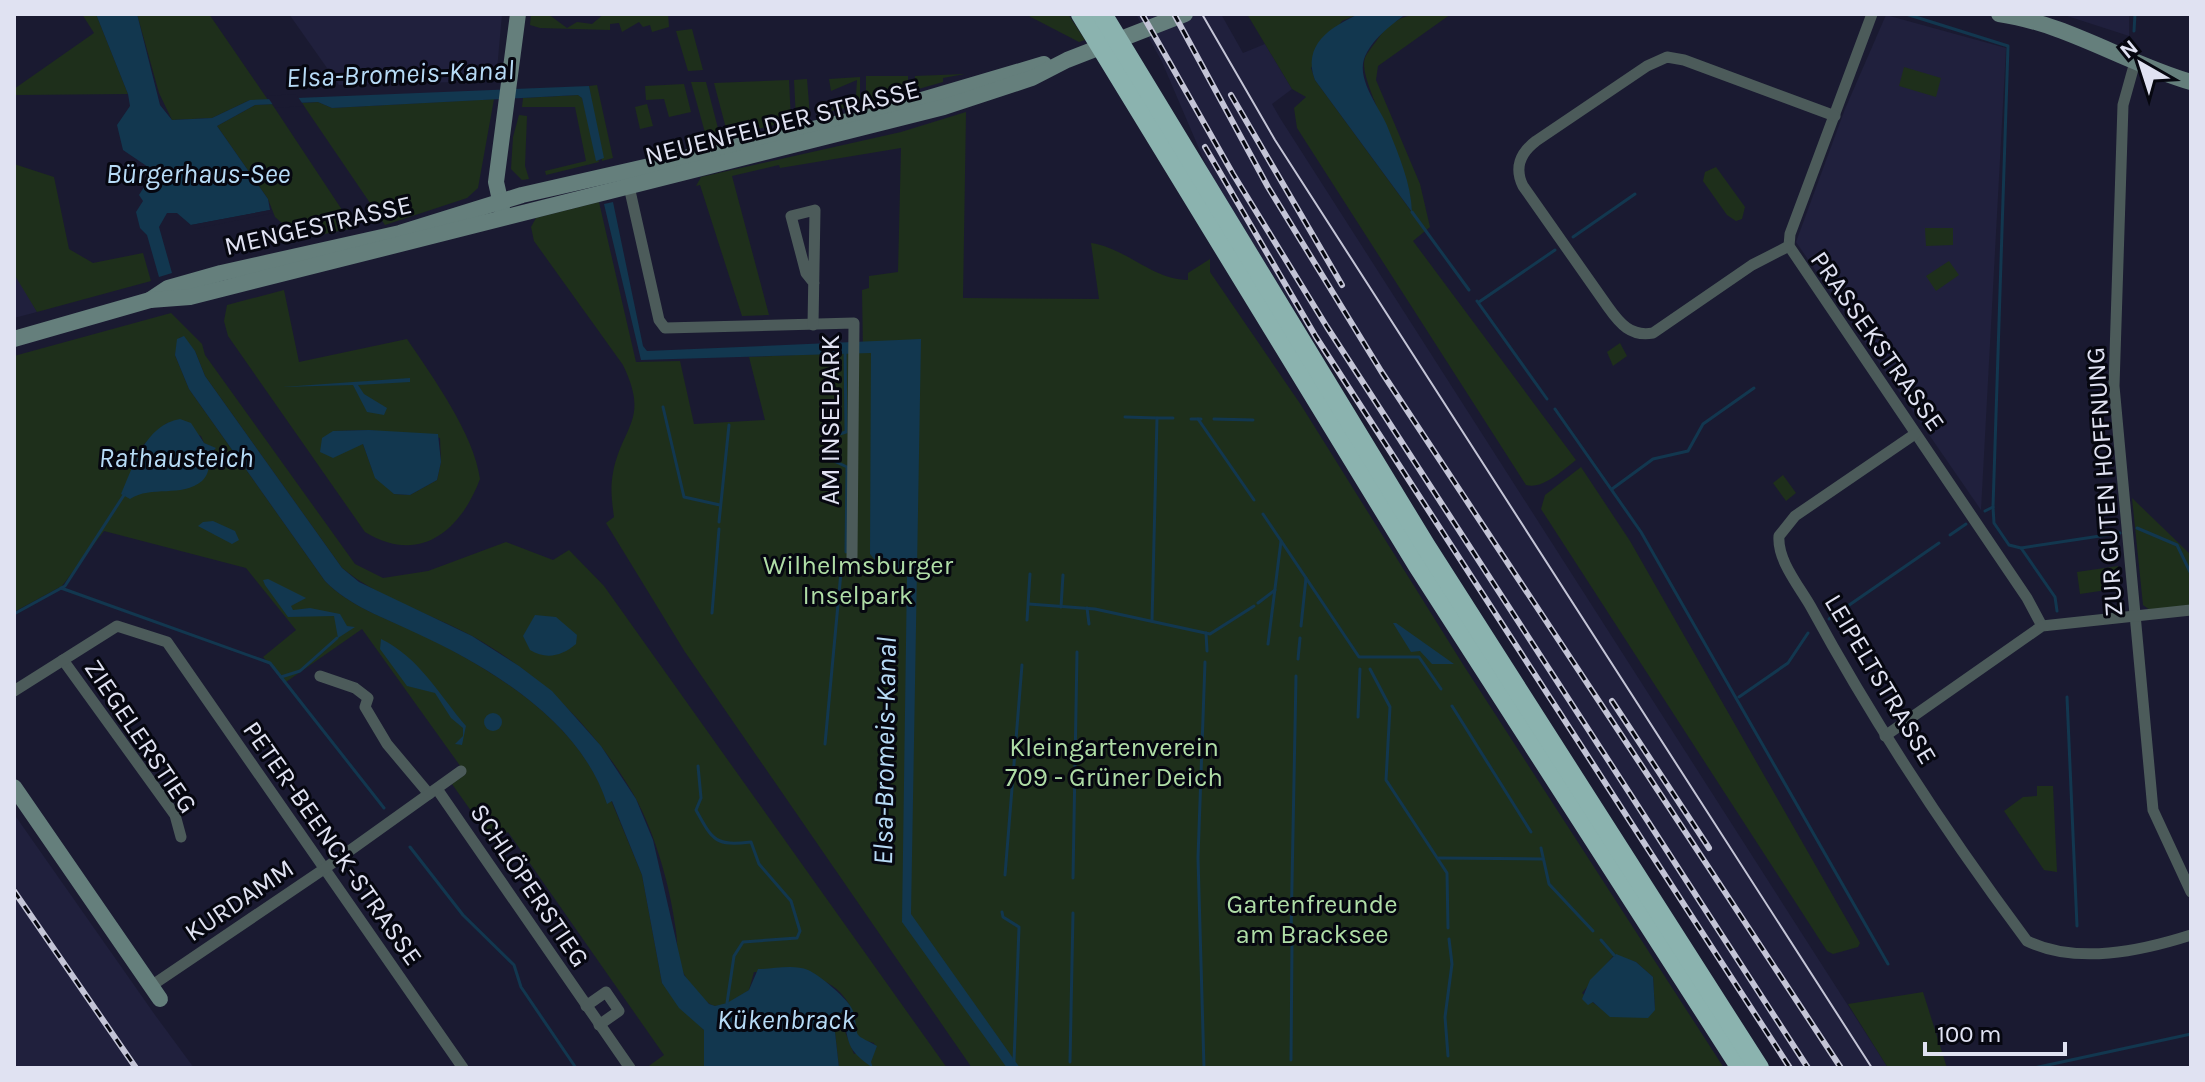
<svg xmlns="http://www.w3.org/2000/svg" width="2205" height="1082" font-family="Karla,sans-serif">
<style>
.built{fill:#20203d}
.green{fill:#1e2f1b;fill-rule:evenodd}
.water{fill:#12374f}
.pier{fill:#1a1a31}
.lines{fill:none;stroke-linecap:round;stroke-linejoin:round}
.stream{stroke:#12374f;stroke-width:3}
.street{stroke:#4c5b5a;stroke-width:11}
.secondary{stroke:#657f7c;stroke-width:16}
.highway{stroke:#8bb3af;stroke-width:20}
.tram{stroke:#c3c4d6;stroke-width:2}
.rail-casing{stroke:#c3c4d6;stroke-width:6}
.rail{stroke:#060710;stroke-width:3;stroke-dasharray:9;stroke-linecap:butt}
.labels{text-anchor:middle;stroke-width:6;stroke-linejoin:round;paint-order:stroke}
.street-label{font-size:26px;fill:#e0e2f2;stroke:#060710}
.park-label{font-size:26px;fill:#afdda6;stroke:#060710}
.water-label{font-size:28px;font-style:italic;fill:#b7dbf6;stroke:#060710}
</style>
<rect width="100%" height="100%" fill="#1a1a31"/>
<!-- built -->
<g class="built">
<polygon points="289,14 502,14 496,81 339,85"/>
<polygon points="1136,14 1221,14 1243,53 1265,44 1292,89 1272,104 1280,118 1888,1068 1788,1068 1280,287 1209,172 1162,62"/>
<polygon points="2061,14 2129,14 2129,36"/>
<polygon points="1886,15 2006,48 1981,510 1796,242 1845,109"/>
<polygon points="14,274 25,290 37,312 14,318"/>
<polygon points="14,814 155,1015 194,1068 14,1068"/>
</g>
<!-- green -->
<g class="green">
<polygon points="82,14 96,14 128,94 14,95 14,89 94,33"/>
<polygon points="137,14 209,14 268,100 250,100 212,118 172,120 159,93"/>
<polygon points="531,14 548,14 567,28 577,22 592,24 604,14 668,14 669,27 652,32 650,25 643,27 639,22 622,32 619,23 610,24 610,30 540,28 530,25"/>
<polygon points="1025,14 1068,14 1085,40 1079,42"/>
<path d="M1247,14H1359L1342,21L1311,68L1315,80L1411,211C1414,169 1356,81 1365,58C1367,53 1372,47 1375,43C1397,10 1416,14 1451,14L1378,66L1376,80L1420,184L1430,227L1413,241L1576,460C1563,470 1542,490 1526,485L1297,128L1294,108L1306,97L1292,89Z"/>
<polygon points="692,29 703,70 688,71 676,31"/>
<polygon points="1904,67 1941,78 1936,97 1899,86"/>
<polygon points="965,74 943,78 943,82 915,90 915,76"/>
<polygon points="866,76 908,76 908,92 866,103"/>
<polygon points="860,77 860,105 831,111 834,104 856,96 857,80 831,91 829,79"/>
<polygon points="807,79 810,116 796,119 794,80"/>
<polygon points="789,80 791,121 728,136 714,83"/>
<polygon points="691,82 706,82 720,136 707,140"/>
<polygon points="684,84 691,112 669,117 664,99 646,100 645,86"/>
<polygon points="597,85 613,158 602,161 589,86"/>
<polygon points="578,95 582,98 599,162 546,175 545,171 586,161 575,107 522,107 523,98"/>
<polygon points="494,99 478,188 467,198 385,225 302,103 318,102 332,108"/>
<polygon points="272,104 354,228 300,239 275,217 268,199 217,126 255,105"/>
<polygon points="647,104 653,126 640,129 635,107"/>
<path d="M966,112L963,298L1099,299L1091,243C1126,248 1153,280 1188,280V273L1210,259V272L1301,405L1464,666L1724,1068H972L685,652L606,523L614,517C612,502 610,488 613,473C622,425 650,421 623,365L534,241L531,227L536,218L599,202L636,362L680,361L694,424L765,420L749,357L863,352L862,290L869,288V276L898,272L901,148L780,168L779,165L732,176L769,315L742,316L700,185L696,186L701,177L901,132ZM1614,955L1636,962L1653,977L1655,1010C1623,1022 1606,1016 1582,993Z"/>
<polygon points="519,115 527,116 525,166 529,179 522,180 511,169 513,137"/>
<polygon points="14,164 54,177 69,249 93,263 143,253 151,281 37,312 14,274"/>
<polygon points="1716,167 1745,207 1742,219 1736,221 1727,215 1703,181 1705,172"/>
<polygon points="1925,228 1953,228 1953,245 1926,246"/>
<polygon points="1949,261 1959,275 1936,291 1926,276"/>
<path d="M284,290L299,362L407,339C432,376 474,434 480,479C460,532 419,565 365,532L228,336L224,321L227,305ZM369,430C393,434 417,432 440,438L441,462L437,480L410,495L394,494L373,472L363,444L357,445L333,431Z"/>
<path d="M171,313L202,344L205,355L355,564L383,578L428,571L506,542L553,560L569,550L604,586L947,1068H839L834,1023L840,1012L844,1013L842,1024L854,1054L875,1047L874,1043L860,1039C852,1027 856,1016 849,1004C828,969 790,974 754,972L749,990C740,996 727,1006 716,1006C706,1006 687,981 683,972C676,958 678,945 676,931C670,886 656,836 635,797C596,729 540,674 472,636C429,613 380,599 342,568L205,376L195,351L180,337L175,355L189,389L325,581C349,606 385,618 416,632C491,668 581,722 607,803L611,800L642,875L662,983L704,1030V1068H646L664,1055L508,832L493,842L452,784L466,774L362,629L286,682L263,657L296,630L246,568L104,531L62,586L14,612V356ZM167,423L201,436L204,443L215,449L211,453L212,462C184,489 179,490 141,492L142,446Z"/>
<polygon points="1620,343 1627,356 1613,366 1607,352"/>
<polygon points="1581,467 1630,541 1860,943 1858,947 1833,954 1827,951 1541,509 1545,495"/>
<polygon points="1783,475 1796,493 1786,501 1773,483"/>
<polygon points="2132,498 2191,555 2191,605 2150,610 2143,605"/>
<polygon points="2118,566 2120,588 2080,594 2077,572"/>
<polygon points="2037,786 2053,786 2057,872 2044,870 2004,811 2023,797 2037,796"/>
<polygon points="1923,992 1947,1068 1888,1068 1848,1004"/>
</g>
<!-- water -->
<g class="water">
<polygon points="96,14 137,14 160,105 172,120 212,118 250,100 589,86 604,158 596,161 582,98 578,95 332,108 318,102 255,105 217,126 268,199 270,210 191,225 177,213 167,213 159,227 172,273 159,277 147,235 140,228 136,212 143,201 139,195 154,171 123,150 117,125 130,106 128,94"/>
<path d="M1359,14H1406C1391,25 1371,40 1364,59C1357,82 1381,109 1388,128C1399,156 1411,183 1412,212L1315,80C1302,45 1330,27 1359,14Z"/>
<polygon points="613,202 643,346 647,351 921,339 911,914 1020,1068 1007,1068 902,922 907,573 874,559 870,554 871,353 641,360 604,204"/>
<path d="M184,336L195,351L205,376L342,568L359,582L472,636L519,666L552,691L601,746L636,799L653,840L684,975L709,1004L715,1006L727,1003L749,990L758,969C773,969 794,964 808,970C818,974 850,1000 853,1011C861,1040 849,1031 877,1046L871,1062L873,1068C844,1048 850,1043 842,1011L834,1023L839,1068H704V1030L679,1008L662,983L642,875L612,801L607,804C581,722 492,668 416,633C385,618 349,606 325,581L189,389L175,355L177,339Z"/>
<polygon points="410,378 410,382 358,385 364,394 387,408 384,415 367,412 353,385 282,387"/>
<path d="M180,419L191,423L204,443L216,448C206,457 213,471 202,481C182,498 151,485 130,499L121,494C133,467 145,425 180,419Z"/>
<polygon points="369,430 438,434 441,462 437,480 410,495 394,494 375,478 363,444 333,458 320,452 322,438 333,431"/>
<polygon points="213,521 235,531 239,540 232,544 198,526 203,522"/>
<polygon points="268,579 306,598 291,606 293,610 310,608 340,614 347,626 355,627 338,638 334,616 288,617 265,585 263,580"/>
<path d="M535,615L556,617L577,635L576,644C562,656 546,660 530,650L523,636Z"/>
<polygon points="1393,623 1396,623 1454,664 1432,664 1420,651 1411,652"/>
<path d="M381,639C419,657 440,696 466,726L462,745L455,744L463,736V728L451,718L435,693L407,686L380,649Z"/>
<circle cx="493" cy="722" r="9"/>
<polygon points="1616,954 1636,962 1653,977 1655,1010 1648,1018 1610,1017 1593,1002 1588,1005 1582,999 1590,980"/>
</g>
<!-- pier -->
<g class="pier">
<polygon points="296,94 304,106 275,108 267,96"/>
<polygon points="270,210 273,213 195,229 191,225"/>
</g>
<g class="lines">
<!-- stream -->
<g class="stream">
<polyline points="1906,14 2008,46 1993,507 1994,523 2009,545 2021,548 2055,597 2057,611"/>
<polyline points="2134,31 2135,14"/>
<polyline points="1412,212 1469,290"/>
<polyline points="1573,237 1635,194"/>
<polyline points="1477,301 1547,399"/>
<polyline points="1479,302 1555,250"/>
<polyline points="845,347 846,432 833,436 832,460 847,467 846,552"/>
<polyline points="663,407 684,497 720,505"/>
<polyline points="1555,409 1641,532 1888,964"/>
<polyline points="1125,417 1157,418 1152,621"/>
<polyline points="1157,418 1173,418"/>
<polyline points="1191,419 1201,419"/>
<polyline points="1198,419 1254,500"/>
<polyline points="1214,419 1253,420"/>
<polyline points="1612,489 1653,459 1688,451 1703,424 1754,388"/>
<polyline points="1985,511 1993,507"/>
<polyline points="1263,514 1359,657 1419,657 1441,689"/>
<polyline points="719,522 729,425"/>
<polyline points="2137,528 2177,545 2191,574"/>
<polyline points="1950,535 1966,524"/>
<polyline points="2021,548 2120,533"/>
<polyline points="61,588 270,663 384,808"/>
<polyline points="1258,603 1275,590"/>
<polyline points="1029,604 1095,609 1210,634 1254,606"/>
<polyline points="1061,607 1063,575"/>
<polyline points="1087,608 1089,624"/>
<polyline points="712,613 719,529"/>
<polyline points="14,614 65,586 124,495"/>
<polyline points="1829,619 1939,543"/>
<polyline points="1027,620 1030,574"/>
<polyline points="1301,626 1306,578"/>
<polyline points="1206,633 1207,651"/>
<polyline points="1268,644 1281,541"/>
<polyline points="1298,659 1300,638"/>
<polyline points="1370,669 1390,707 1386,780 1447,873 1448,928"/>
<polyline points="281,677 300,671 337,638"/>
<polyline points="1739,697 1788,663 1808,633"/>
<polyline points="2067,697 2077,926"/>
<polyline points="1452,706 1531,832"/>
<polyline points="1358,717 1360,669"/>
<polyline points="825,744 841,572"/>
<path d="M698,766L701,798L696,810C713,841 715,846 751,842L759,864L791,901L800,931L797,938L743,942L734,956L727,1003"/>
<polyline points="410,847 463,915 514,965 521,987 576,1068"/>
<polyline points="1541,848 1549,884 1593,931"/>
<polyline points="1439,858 1543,859"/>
<polyline points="1005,875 1022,665"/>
<polyline points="1073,878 1077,652"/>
<polyline points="1002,912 1003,917 1019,927 1014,1061"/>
<polyline points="1291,935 1296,676"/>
<polyline points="1601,940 1614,955"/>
<polyline points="1448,1056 1445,1017 1452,964 1449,939"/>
<polyline points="1291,1060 1292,944"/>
<polyline points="1070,1062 1073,913"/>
<polyline points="1204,1068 1198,858 1205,662"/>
<polyline points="2034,1068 2191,1034"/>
</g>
<!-- street -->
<g class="street">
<polyline points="1872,14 1790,234 1789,246 2027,598 2042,626"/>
<polyline points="2135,62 2123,105 2114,386 2153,810 2191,892"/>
<polyline points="628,182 659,320 665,328 854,323 852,557"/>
<path d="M1789,246L1752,265L1653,333C1631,337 1620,324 1608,307L1523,186C1514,168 1520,153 1536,141L1647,66L1667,57L1684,60L1835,116"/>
<path d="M813,325C814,287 814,248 815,210L791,216L806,273L814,283"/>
<path d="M1915,434L1795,516L1779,536C1777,560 1799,586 1811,607C1874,723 1948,835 2027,941C2077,965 2141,951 2191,935"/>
<polyline points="63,660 175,815 181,837"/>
<polyline points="320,676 355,688 368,698 365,707 387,744 429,794"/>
<polyline points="14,691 117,626 167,642 463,1068"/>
<polyline points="1885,736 2042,626 2191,610"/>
<polyline points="437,789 630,1068"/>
<polyline points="151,986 324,869 461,771"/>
<polyline points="586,1006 606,992 619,1011 599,1025"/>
</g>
<!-- secondary -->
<g class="secondary">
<path d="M1999,14C2068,24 2125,63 2191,82"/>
<polyline points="502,209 496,182 518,14"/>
<polyline points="150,300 168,288 221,273 400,233 522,195 861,118 1044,64"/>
<polyline points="14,339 150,300 190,297 944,107 1032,78 1067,60 1185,14"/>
<polyline points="14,787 160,999"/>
</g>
<!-- highway -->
<g class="highway">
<polyline points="1081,14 1417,564 1741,1068"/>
<polyline points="1102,14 1425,545 1759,1068"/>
</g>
<!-- tram -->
<polyline class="tram" points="1202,14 1275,140 1872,1068"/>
<!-- rail casing -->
<g class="rail-casing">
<g id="rail">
<polyline points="1142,14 1233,174 1327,327 1808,1068"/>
<polyline points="1174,14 1268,187 1381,371 1841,1068"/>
<polyline points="1231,95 1342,285"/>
<polyline points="1205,147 1316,337 1790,1068"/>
<polyline points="1612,701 1709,848"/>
<polyline points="14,891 136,1068"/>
</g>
</g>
<!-- rail -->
<use href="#rail" class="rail"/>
</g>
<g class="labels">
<!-- street labels -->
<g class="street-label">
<text transform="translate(782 122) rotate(-14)" y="9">NEUENFELDER STRASSE</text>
<text transform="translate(318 225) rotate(-13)" y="9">MENGESTRASSE</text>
<text transform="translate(1878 341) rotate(55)" y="9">PRASSEKSTRASSE</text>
<text transform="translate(830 420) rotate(-90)" y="9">AM INSELPARK</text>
<text transform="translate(2104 482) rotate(-94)" y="9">ZUR GUTEN HOFFNUNG</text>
<text transform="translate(1881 679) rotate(59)" y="9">LEIPELTSTRASSE</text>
<text transform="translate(141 736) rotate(56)" y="9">ZIEGELERSTIEG</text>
<text transform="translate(333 843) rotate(55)" y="9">PETER-BEENCK-STRASSE</text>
<text transform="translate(530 885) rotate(56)" y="9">SCHLÖPERSTIEG</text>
<text transform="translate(239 900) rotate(-34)" y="9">KURDAMM</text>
</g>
<!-- park labels -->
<g class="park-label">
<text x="858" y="574">Wilhelmsburger<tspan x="858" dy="30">Inselpark</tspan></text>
<text x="1114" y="756">Kleingartenverein<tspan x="1114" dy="30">709 - Grüner Deich</tspan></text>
<text x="1312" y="913">Gartenfreunde<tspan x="1312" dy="30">am Bracksee</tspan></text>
</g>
<!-- water labels -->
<g class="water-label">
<text transform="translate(400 73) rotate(-2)" y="10">Elsa-Bromeis-Kanal</text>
<text x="198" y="183">Bürgerhaus-See</text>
<text x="176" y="467">Rathausteich</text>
<text transform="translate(884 751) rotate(-89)" y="10">Elsa-Bromeis-Kanal</text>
<text x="786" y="1029">Kükenbrack</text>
</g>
</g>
<!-- border -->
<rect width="2205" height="1082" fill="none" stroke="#e0e2f2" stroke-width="32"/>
<!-- north arrow -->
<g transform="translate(2141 64) rotate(321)" stroke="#060710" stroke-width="6" paint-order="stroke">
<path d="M0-6L14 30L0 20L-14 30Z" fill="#e0e2f2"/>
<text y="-12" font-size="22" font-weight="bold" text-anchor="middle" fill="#e0e2f2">N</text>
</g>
<!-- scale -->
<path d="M1925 1042v12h140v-12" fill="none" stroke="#e0e2f2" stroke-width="4"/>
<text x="1937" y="1042" font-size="24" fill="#e0e2f2" stroke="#060710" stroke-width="6" paint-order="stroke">100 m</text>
</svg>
